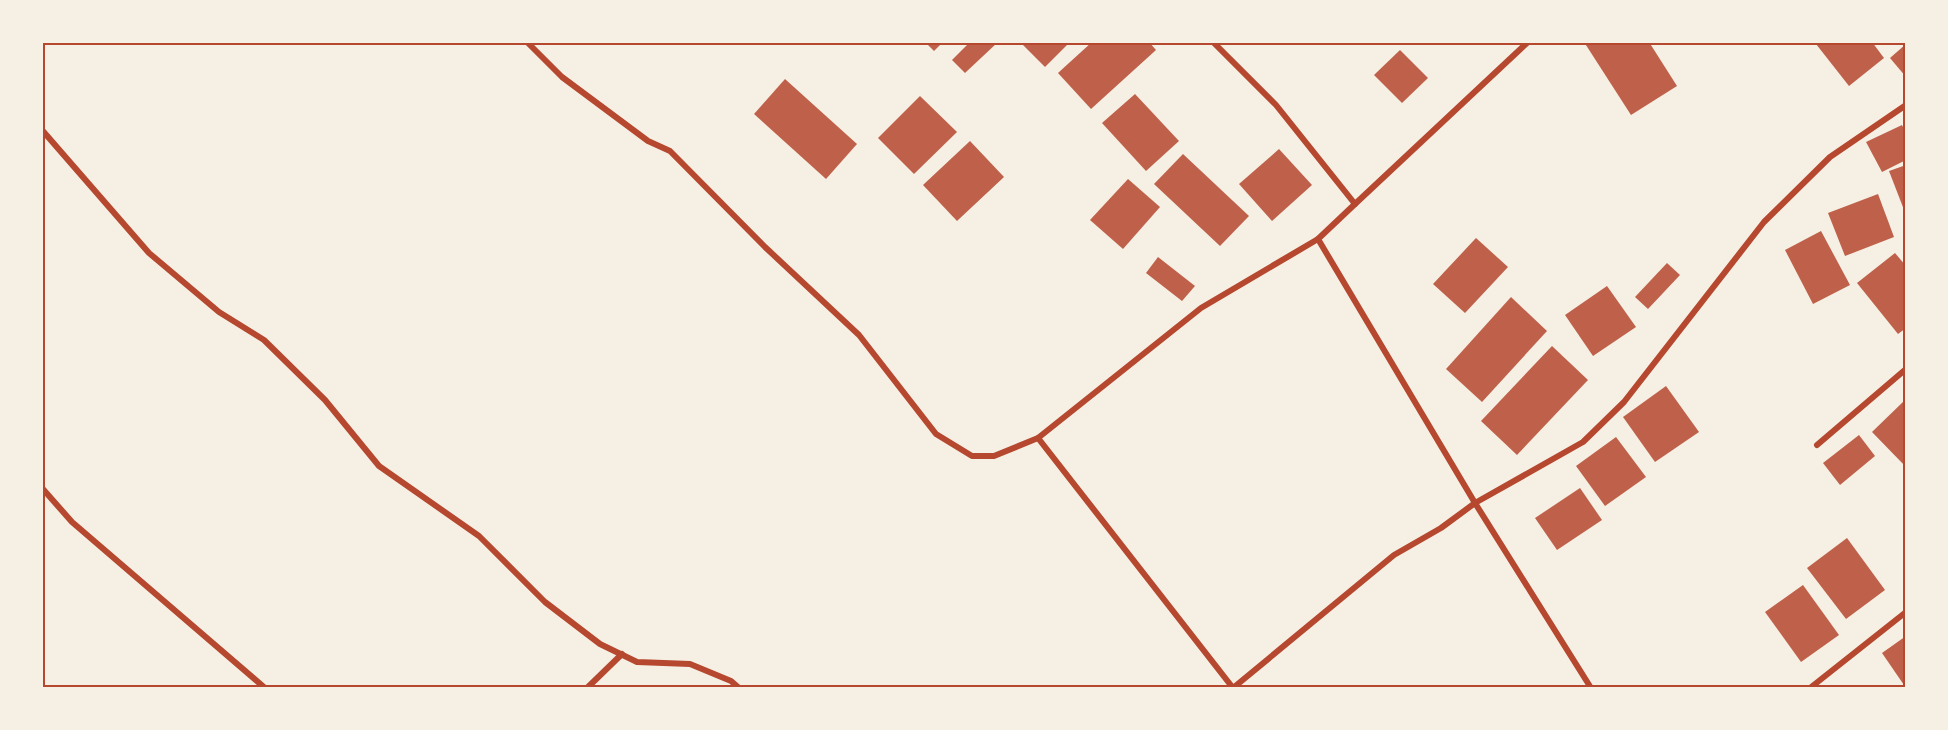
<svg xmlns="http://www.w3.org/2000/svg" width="1948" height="730" font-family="Cabin,sans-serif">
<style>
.building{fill:#bf614a}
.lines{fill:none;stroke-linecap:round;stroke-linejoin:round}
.minor{stroke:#b5482f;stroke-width:6}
.neatline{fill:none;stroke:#b5482f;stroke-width:2}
</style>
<rect width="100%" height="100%" fill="#f6efe4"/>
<!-- building -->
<g class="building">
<polygon points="925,42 943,42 934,51"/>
<polygon points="970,42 998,42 965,73 952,60"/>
<polygon points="1020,42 1070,42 1045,67"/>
<polygon points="1092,42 1149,42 1156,50 1091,109 1058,73"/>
<polygon points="1584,42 1649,42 1677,86 1631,115"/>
<polygon points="1819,42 1872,42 1884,58 1849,86 1816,44"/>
<polygon points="1906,44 1906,77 1890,58"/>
<polygon points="1400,50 1428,78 1402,103 1374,75"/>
<polygon points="785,79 857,144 826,179 754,114"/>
<polygon points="1135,94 1179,141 1146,171 1102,123"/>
<polygon points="920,96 957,132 914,174 878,138"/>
<polygon points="1902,125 1906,133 1906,160 1882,172 1866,142"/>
<polygon points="970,141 1004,177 957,221 923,185"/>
<polygon points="1279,149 1312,185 1272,221 1239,184"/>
<polygon points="1183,154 1249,216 1220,246 1154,184"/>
<polygon points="1906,165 1906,215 1889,171"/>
<polygon points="1128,179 1160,207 1123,249 1090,220"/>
<polygon points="1878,194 1894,237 1845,256 1828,213"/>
<polygon points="1821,231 1850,285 1813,304 1785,250"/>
<polygon points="1476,238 1508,267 1465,313 1433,284"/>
<polygon points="1895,253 1906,266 1906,328 1898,334 1857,283"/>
<polygon points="1158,257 1195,286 1182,301 1146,273"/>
<polygon points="1667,263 1680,275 1648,309 1635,297"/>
<polygon points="1607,286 1636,327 1593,356 1565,315"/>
<polygon points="1511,297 1547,331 1482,402 1446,369"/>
<polygon points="1552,346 1588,380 1517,455 1481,421"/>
<polygon points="1666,386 1699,432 1655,462 1623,417"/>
<polygon points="1906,399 1906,467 1872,432"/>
<polygon points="1859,435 1875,456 1840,485 1823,463"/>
<polygon points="1616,437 1646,477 1605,506 1576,466"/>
<polygon points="1580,488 1602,520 1557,550 1535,518"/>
<polygon points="1847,538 1885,590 1846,619 1807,568"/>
<polygon points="1803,585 1839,635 1801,662 1765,612"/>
<polygon points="1906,636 1906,688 1882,653"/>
</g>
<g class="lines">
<!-- minor -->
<g class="minor">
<polyline points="527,42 562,77 648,141 670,151 765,247 859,335 936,434 972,456 994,456 1038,438 1201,308 1318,239"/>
<polyline points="1213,42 1276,105 1355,204 1318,239 1475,503 1583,442 1624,402 1764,222 1830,157 1906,105"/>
<polyline points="42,130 149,253 219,312 264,340 325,400 379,466 479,536 545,602 600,644 637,662 690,664 731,681 739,688"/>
<polyline points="1355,204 1528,42"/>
<polyline points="1038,438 1233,688 1394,555 1441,528 1475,503 1591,688"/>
<polyline points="1817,445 1906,369"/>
<polyline points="42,488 72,522 265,688"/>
<polyline points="587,688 622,654"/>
<polyline points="1810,688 1906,612"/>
</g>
</g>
<!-- border -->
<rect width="1948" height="730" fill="none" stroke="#f6efe4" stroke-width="87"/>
<rect x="44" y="44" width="1860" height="642" class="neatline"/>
</svg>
